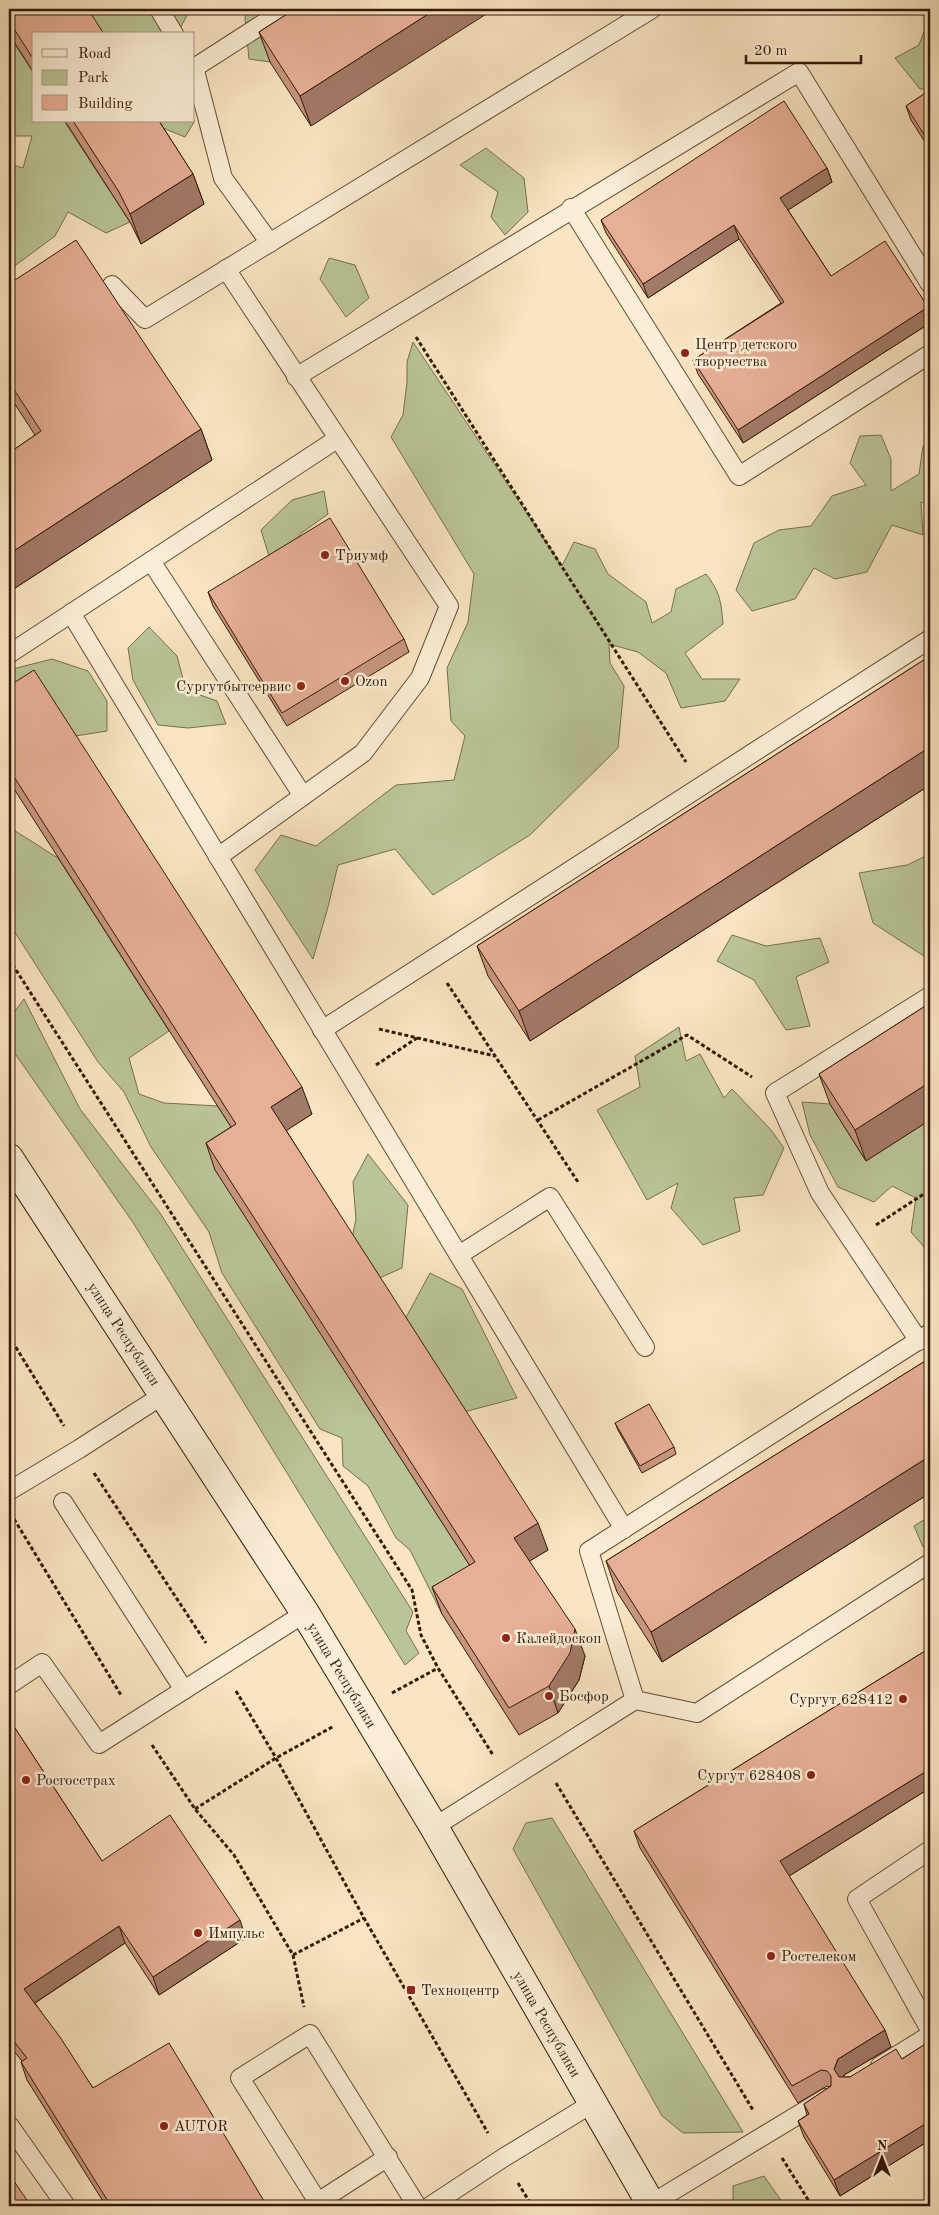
<svg xmlns="http://www.w3.org/2000/svg" width="939" height="2215" font-family="'Old Standard TT',serif">
<style>
.green{fill:#bac597;stroke:#766f4e}
.lines{fill:none;stroke-linecap:round;stroke-linejoin:round}
.lane-casing{stroke:#644c35;stroke-width:20}
.secondary-casing{stroke:#331906;stroke-width:30}
.path{stroke:#331906;stroke-width:3;stroke-dasharray:4 2.5;stroke-linecap:butt}
.lane{stroke:#fbeed7;stroke-width:18}
.secondary{stroke:#fbeed7;stroke-width:28}
.wall{fill:#c79681;stroke:#331906}
.shaded-wall{fill:#a27a69;stroke:#331906}
.building{fill:#e7af96;stroke:#331906}
.poi-dot{fill:#8f2418;stroke:#fbeed7;stroke-width:2}
.labels{text-anchor:middle;stroke-width:5;stroke-linejoin:round;paint-order:stroke}
.poi-label{font-size:15px;fill:#331906;stroke:#fbeed7;text-anchor:start}
.street-label{font-size:15px;fill:#331906;stroke:#fbeed7}
</style>
<rect width="100%" height="100%" fill="#f9e5c2"/>
<filter id="stains"><feTurbulence type="fractalNoise" baseFrequency=".004" numOctaves="4"/><feColorMatrix values="0 0 0 0 .2 0 0 0 0 .09 0 0 0 0 .02 0 0 0 .5 -.17"/></filter>
<radialGradient id="worn" r=".72"><stop offset=".6" stop-color="#630" stop-opacity="0"/><stop offset="1" stop-color="#630" stop-opacity=".3"/></radialGradient>
<!-- green -->
<g class="green">
<polygon points="79,9 189,9 190,10 177,34 95,34"/>
<polygon points="247,9 353,9 270,62 249,59 245,18"/>
<polygon points="930,15 930,89 920,89 895,58 919,45"/>
<polygon points="9,35 34,74 34,121 64,121 130,222 106,233 68,212 55,236 9,270 9,164 23,168 32,136 9,136"/>
<polygon points="194,120 194,122 185,137 153,124 151,121"/>
<polygon points="486,148 524,178 528,212 505,235 491,217 498,192 460,165"/>
<polygon points="329,258 355,265 369,298 346,317 320,279"/>
<path d="M413,342L562,566L574,542L595,549L608,574L646,602L652,623L671,612L676,589L706,574C720,592 721,601 723,624L685,653L702,679H740L725,701L681,708L666,673L638,652L609,644L610,663L624,686L618,748L530,835L433,895L395,849L338,865L328,907L313,959L255,870L281,835L316,846L396,785L454,780L465,736L451,721L447,668L468,622L474,574L391,437L403,415L407,382V362Z"/>
<polygon points="881,435 891,459 891,491 919,474 923,446 930,442 930,505 921,502 923,535 892,525 867,572 835,579 814,568 795,599 752,611 736,590 754,543 779,530 811,526 832,496 866,485 850,463 860,436"/>
<polygon points="324,491 328,514 300,534 294,556 273,569 261,530 292,500"/>
<polygon points="149,627 177,656 186,690 217,701 226,724 188,728 158,725 133,680 128,648"/>
<polygon points="52,659 88,671 107,701 107,731 69,737 9,720 9,670"/>
<polygon points="9,829 12,829 58,858 169,1031 129,1058 139,1094 164,1103 218,1106 246,1150 216,1170 485,1589 442,1614 410,1550 396,1538 368,1486 343,1466 342,1438 320,1429 222,1273 209,1232 151,1147 124,1092 98,1062 9,923"/>
<polygon points="930,854 930,960 873,923 859,873 907,865"/>
<polygon points="732,935 766,946 820,938 829,962 796,977 810,1026 786,1030 754,980 717,961"/>
<polygon points="24,999 80,1109 160,1213 413,1612 406,1631 419,1653 405,1665 134,1224 9,1045 9,1019"/>
<polygon points="679,1027 686,1061 700,1054 724,1098 732,1089 771,1130 784,1148 763,1195 734,1198 740,1231 703,1245 671,1208 678,1183 647,1200 597,1110 640,1087 635,1056"/>
<polygon points="802,1102 830,1104 866,1161 930,1120 930,1254 911,1232 916,1198 892,1186 874,1202 838,1187 810,1135"/>
<polygon points="368,1154 408,1205 402,1268 375,1280 351,1243 356,1219 353,1182"/>
<polygon points="430,1273 462,1289 517,1398 460,1413 403,1323"/>
<polygon points="930,1516 930,1543 923,1547 914,1526"/>
<polygon points="552,1818 743,2132 683,2133 662,2116 513,1849 526,1823"/>
<polygon points="764,2176 785,2206 733,2206 733,2186"/>
</g>
<g class="lines">
<!-- lane casing -->
<g class="lane-casing">
<g id="lane">
<polyline points="159,9 174,34"/>
<polyline points="194,67 223,178 270,243"/>
<polyline points="194,68 286,9"/>
<polyline points="571,208 739,476 930,354"/>
<polyline points="112,285 145,319 652,9"/>
<polyline points="296,377 799,72 930,284"/>
<polyline points="151,561 303,796"/>
<polyline points="71,613 624,1529"/>
<polyline points="9,654 337,439"/>
<polyline points="218,857 363,753 420,678 449,606 226,269"/>
<polyline points="322,1030 930,639"/>
<polyline points="459,1255 550,1197 645,1347"/>
<polyline points="919,1341 820,1193 775,1093 930,996"/>
<polyline points="9,1491 79,1449 163,1395"/>
<polyline points="63,1502 184,1690"/>
<polyline points="9,1685 42,1663 99,1744 305,1613"/>
<polyline points="635,1700 697,1713 930,1563"/>
<polyline points="434,1827 635,1700 589,1551 930,1333"/>
<polyline points="930,1850 857,1899 930,2030"/>
<polyline points="880,2066 930,2035"/>
<polyline points="9,2125 66,2206"/>
<polyline points="388,2157 318,2202 240,2078 310,2034 417,2206"/>
<polyline points="651,2204 826,2098"/>
<polyline points="430,2206 503,2158 593,2103"/>
</g>
</g>
<!-- secondary casing -->
<g class="secondary-casing">
<polyline id="secondary" points="9,1158 305,1613 434,1827 652,2206"/>
</g>
<!-- path -->
<g class="path">
<polyline points="416,337 686,762"/>
<polyline points="9,959 412,1590 421,1635 438,1668 493,1755"/>
<polyline points="447,983 578,1182 576,1183"/>
<polyline points="379,1029 495,1056"/>
<polyline points="376,1065 417,1038"/>
<polyline points="538,1120 687,1035 752,1077"/>
<polyline points="876,1225 930,1190"/>
<polyline points="9,1336 64,1426"/>
<polyline points="94,1473 206,1643"/>
<polyline points="14,1519 121,1695"/>
<polyline points="236,1691 276,1758 364,1918 488,2133"/>
<polyline points="392,1693 438,1668"/>
<polyline points="152,1745 195,1809 234,1855 293,1955 304,2007"/>
<polyline points="556,1783 753,2110"/>
<polyline points="195,1809 276,1758 334,1726"/>
<polyline points="293,1955 364,1918"/>
<polyline points="782,2158 812,2206"/>
<polyline points="518,2183 532,2206"/>
</g>
<!-- lane -->
<use href="#lane" class="lane"/>
<!-- secondary -->
<use href="#secondary" class="secondary"/>
</g>
<!-- wall -->
<g class="wall">
<polygon points="9,9 34,34 34,73 9,34"/>
<polygon points="295,9 311,126 270,62 259,32"/>
<polygon points="930,90 930,150 911,120 906,106"/>
<polygon points="65,121 159,121 193,174 204,204 141,244 130,222"/>
<polygon points="827,168 832,182 788,210 831,276 928,307 930,313 930,323 743,443 698,374 693,360 781,303 739,239 648,298 606,233 601,220"/>
<polygon points="9,284 201,429 212,460 9,592 9,453 35,435 9,395"/>
<polygon points="208,592 404,639 409,652 287,726 213,606"/>
<polygon points="930,656 930,785 530,1041 488,976 477,946"/>
<polygon points="9,686 312,1114 286,1130 548,1550 529,1561 585,1656 579,1680 558,1713 519,1735 442,1614 432,1587 470,1566 215,1170 206,1143 231,1127 9,781"/>
<polygon points="930,1003 866,1161 830,1104 819,1074"/>
<polygon points="930,1358 930,1493 662,1662 617,1592 606,1561"/>
<polygon points="615,1423 674,1447 676,1454 642,1473 618,1430"/>
<polygon points="930,1648 930,1788 789,1876 891,2047 844,2075 843,2077 850,2077 902,2059 930,2041 930,2140 840,2196 804,2137 798,2121 807,2115 804,2104 830,2087 827,2086 798,2103 640,1848 634,1831"/>
<polygon points="9,1719 102,1861 246,1938 159,1995 125,1943 35,2003 93,2088 267,2206 106,2206 27,2080 21,2062 22,2061 9,2045"/>
</g>
<!-- shaded-wall -->
<g class="shaded-wall">
<polygon points="436,9 494,9 311,126 300,96"/>
<polygon points="827,168 832,182 785,212 780,198"/>
<polygon points="193,174 204,204 141,244 130,214"/>
<polygon points="734,225 739,239 648,298 643,284"/>
<polygon points="928,307 930,313 930,323 743,443 738,430"/>
<polygon points="201,429 212,460 9,592 9,554"/>
<polygon points="930,747 930,785 530,1041 519,1011"/>
<polygon points="930,1082 930,1120 866,1161 855,1130"/>
<polygon points="302,1087 312,1114 281,1134 271,1107"/>
<polygon points="930,1456 930,1493 662,1662 651,1632"/>
<polygon points="538,1523 548,1550 523,1565 514,1538"/>
<polygon points="575,1629 585,1656 579,1680 558,1713 549,1686"/>
<polygon points="930,1769 930,1788 786,1878 780,1861"/>
<polygon points="240,1920 246,1938 159,1995 153,1977"/>
<polygon points="119,1926 125,1943 30,2006 24,1989"/>
<polygon points="885,2030 891,2047 844,2075 839,2085 834,2069 838,2059"/>
<polygon points="930,2121 930,2140 840,2196 834,2180"/>
</g>
<!-- building -->
<g class="building">
<polygon points="9,9 88,9 104,34 34,34 34,60 9,21"/>
<polygon points="295,9 436,9 300,96 259,32"/>
<polygon points="930,90 930,144 906,106"/>
<polygon points="784,101 827,168 780,198 831,276 885,241 928,307 738,430 693,360 784,302 734,225 643,284 601,220"/>
<polygon points="73,121 159,121 193,174 130,214 119,192"/>
<polygon points="76,240 201,429 9,554 9,453 41,431 9,382 9,284"/>
<polygon points="330,518 404,639 282,713 208,592"/>
<polygon points="930,656 930,747 519,1011 477,946"/>
<polygon points="34,670 302,1087 271,1107 538,1523 514,1538 575,1629 570,1653 549,1686 509,1708 432,1587 475,1562 206,1143 236,1124 9,769 9,686"/>
<polygon points="930,1003 930,1082 855,1130 819,1074"/>
<polygon points="930,1358 930,1456 651,1632 606,1561"/>
<polygon points="649,1404 674,1447 640,1466 615,1423"/>
<polygon points="930,1648 930,1769 780,1861 885,2030 838,2059 834,2069 839,2077 850,2077 896,2049 902,2059 930,2041 930,2121 834,2180 798,2121 809,2114 804,2104 831,2086 831,2076 827,2071 821,2070 792,2086 634,1831"/>
<polygon points="9,1719 102,1861 170,1815 240,1920 153,1977 119,1926 24,1989 60,2037 93,2088 169,2043 267,2206 111,2206 21,2062 27,2058 9,2035"/>
<polygon points="9,2174 31,2206 9,2206"/>
</g>
<!-- markers -->
<g class="poi-dot">
<circle cx="685" cy="353" r="5"/>
<circle cx="325" cy="555" r="5"/>
<circle cx="345" cy="681" r="5"/>
<circle cx="301" cy="686" r="5"/>
<circle cx="506" cy="1638" r="5"/>
<circle cx="549" cy="1696" r="5"/>
<circle cx="903" cy="1699" r="5"/>
<circle cx="811" cy="1775" r="5"/>
<circle cx="26" cy="1780" r="5"/>
<circle cx="198" cy="1933" r="5"/>
<circle cx="771" cy="1956" r="5"/>
<rect x="406" y="1985" width="10" height="10" rx="2.5"/>
<circle cx="164" cy="2126" r="5"/>
</g>
<g class="labels">
<!-- poi labels -->
<g class="poi-label">
<text x="695" y="349">Центр детского<tspan x="695" dy="17">творчества</tspan></text>
<text x="335" y="560">Триумф</text>
<text x="355" y="686">Ozon</text>
<text x="291" y="691" text-anchor="end">Сургутбытсервис</text>
<text x="516" y="1643">Калейдоскоп</text>
<text x="559" y="1701">Босфор</text>
<text x="893" y="1704" text-anchor="end">Сургут 628412</text>
<text x="801" y="1780" text-anchor="end">Сургут 628408</text>
<text x="36" y="1785">Росгосстрах</text>
<text x="208" y="1938">Импульс</text>
<text x="781" y="1961">Ростелеком</text>
<text x="421" y="1995">Техноцентр</text>
<text x="174" y="2131">AUTOR</text>
</g>
<!-- street labels -->
<g class="street-label">
<text transform="translate(124 1334) rotate(57)" y="5">улица Республики</text>
<text transform="translate(342 1675) rotate(59)" y="5">улица Республики</text>
<text transform="translate(547 2024) rotate(60)" y="5">улица Республики</text>
</g>
</g>
<!-- margin -->
<rect width="939" height="2215" fill="none" stroke="#f9e5c2" stroke-width="30"/>
<rect x="10" y="10" width="919" height="2195" fill="none" stroke="#331906" stroke-width="2.5"/>
<rect x="15" y="15" width="909" height="2185" fill="none" stroke="#331906"/>
<!-- legend -->
<rect x="32" y="32" width="162" height="90" fill="#fbeed7" stroke="#ab9983"/>
<rect x="42" y="49" width="25" height="8" fill="#fbeed7" stroke="#ab9983"/>
<text x="78" y="58" font-size="15" fill="#331906">Road</text>
<rect x="42" y="70" width="25" height="15" fill="#bac597" stroke="#ab9983"/>
<text x="78" y="82" font-size="15" fill="#331906">Park</text>
<rect x="42" y="95" width="25" height="15" fill="#e7af96" stroke="#ab9983"/>
<text x="78" y="108" font-size="15" fill="#331906">Building</text>
<!-- north arrow -->
<g transform="translate(882 2158)" stroke="#fbeed7" stroke-width="4" paint-order="stroke">
<path d="M0-4L9 19L0 12L-9 19Z" fill="#331906"/>
<text y="-8" font-size="14" font-weight="bold" text-anchor="middle" fill="#331906">N</text>
</g>
<!-- scale -->
<path d="M746 55v8h115v-8" fill="none" stroke="#331906" stroke-width="2.5"/>
<text x="754" y="55" font-size="15" fill="#331906" stroke="#fbeed7" stroke-width="4" paint-order="stroke">20 m</text>
<rect width="100%" height="100%" filter="url(#stains)"/>
<rect width="100%" height="100%" fill="url(#worn)"/>
</svg>
